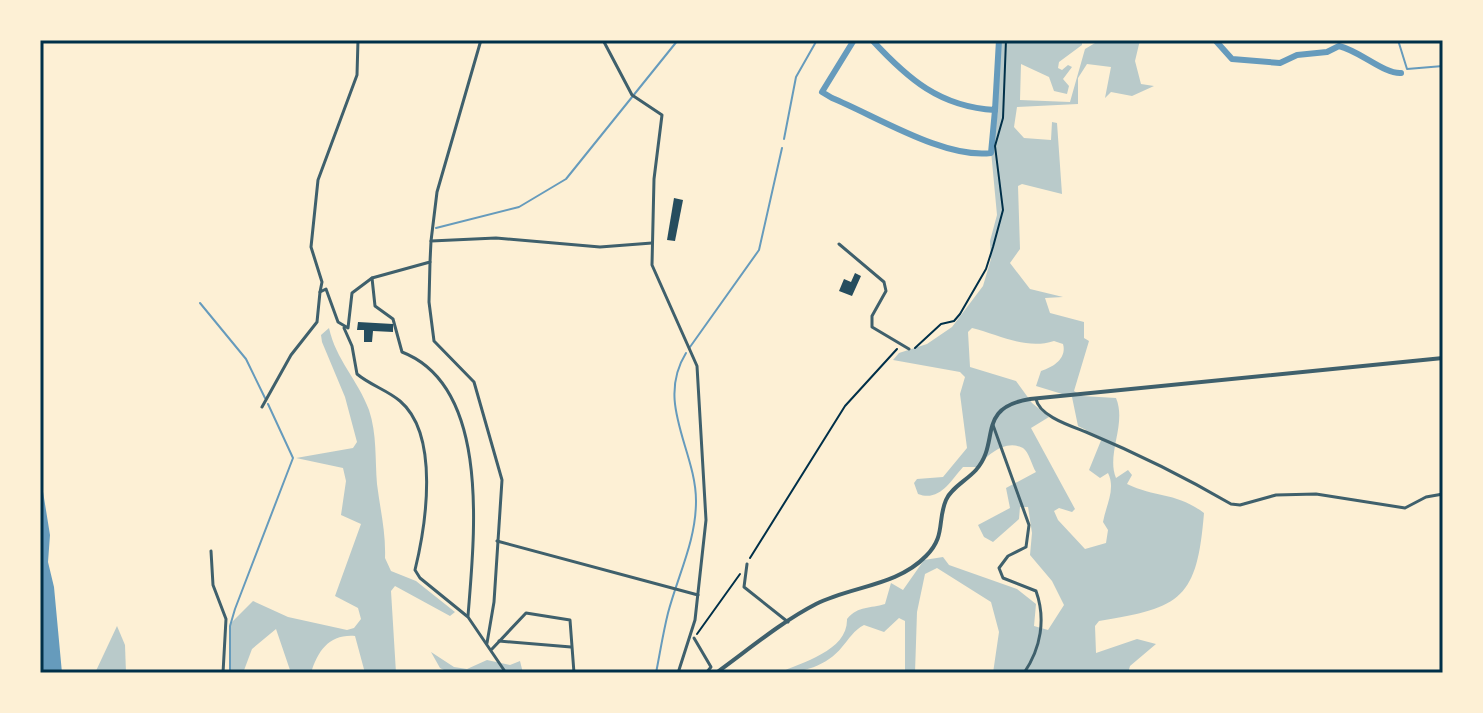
<svg xmlns="http://www.w3.org/2000/svg" width="1483" height="713" font-family="'Libre Baskerville',serif">
<style>
.green{fill:#b9caca;fill-rule:evenodd}
.water{fill:#669bbc}
.lines{fill:none;stroke-linecap:round;stroke-linejoin:round}
.stream{stroke:#669bbc;stroke-width:2}
.canal{stroke:#669bbc;stroke-width:6}
.building{fill:#264d5e}
.path{stroke:#003049;stroke-width:2}
.pedestrian{stroke:#3f606c;stroke-width:3}
.minor{stroke:#3f606c;stroke-width:3}
.tertiary{stroke:#3f606c;stroke-width:4}
.neatline{fill:none;stroke:#003049;stroke-width:3}
</style>
<rect width="100%" height="100%" fill="#fdf0d5"/>
<!-- green -->
<g class="green">
<path d="M1001,40H1082V45L1059,62L1058,68L1062,70L1068,65L1072,67L1063,79L1069,86L1067,94L1054,91L1049,77L1021,64L1020,100L1070,102L1085,49L1100,40H1140L1135,61L1141,84L1154,86L1132,96L1111,92L1105,98L1111,67L1087,64L1078,78V104L1017,107L1014,127L1024,138L1051,140L1052,122L1057,123L1062,194L1022,184L1018,186L1020,249L1010,263L1030,289L1063,297L1045,298L1050,313L1084,322V338L1089,341L1074,391L1082,396L1116,398C1127,424 1106,454 1116,478L1128,470L1132,475L1127,484C1156,498 1176,492 1204,513C1197,598 1182,608 1099,621L1095,626L1096,653L1137,639L1156,644L1130,666L1128,673H993L999,632L991,602L937,568L925,574L917,612L915,673H905V621L899,618L884,632L864,625C854,630 849,639 842,647C827,666 802,673 779,673C802,662 848,651 847,619C859,605 870,609 885,604L891,583L903,590L924,560L943,557L949,565L1017,589L1036,604L1034,626L1048,630L1064,605L1052,581L1030,555L1032,533L1028,507H1020L1019,519L993,542L984,537L978,525L1010,508L1006,488L1036,472C1032,466 1029,452 1023,448C1005,439 988,455 977,467H963C950,482 939,502 918,494L914,483L917,479L943,477L967,448L960,394L965,377L960,372L893,360L899,353L927,344L952,327L983,286L991,259L990,241L997,215L991,151L997,117ZM972,328C1000,335 1026,350 1054,341L1063,344C1067,358 1054,367 1041,371L1036,386L1072,397L1078,426L1102,438L1089,470L1100,478L1108,473C1116,489 1106,505 1103,522L1108,530L1106,543L1085,549L1058,520L1054,511L1059,508L1072,512L1075,509L1031,428L1049,417L1032,403L1016,381L970,367L968,332Z"/>
<path d="M329,328C336,360 358,380 369,410C377,434 375,459 377,484C380,509 386,532 385,558L391,571L416,581L455,612L450,616L395,586L391,591L396,673H365L355,636C330,634 318,650 311,673H291L276,629L252,649L243,673H230L231,623L253,601L288,617L347,630L354,628L361,619L358,608L335,596L361,524L341,515L346,481L343,468L296,458L353,448L357,442L345,397L322,342L321,335Z"/>
<polygon points="117,626 125,645 126,673 95,673"/>
<polygon points="431,652 454,667 467,669 487,660 510,665 520,661 523,673 450,673 440,668"/>
</g>
<!-- water -->
<polygon class="water" points="40,473 50,535 48,562 54,587 62,673 40,673"/>
<g class="lines">
<!-- stream -->
<g class="stream">
<polyline points="1398,40 1407,69 1443,66"/>
<polyline points="784,139 796,77 817,40"/>
<polyline points="436,228 519,207 566,179 678,40"/>
<polyline points="200,303 246,359 265,398"/>
<polyline points="690,347 759,250 782,148"/>
<polyline points="230,673 230,626 235,609 293,458 268,404"/>
<path d="M656,673C660,653 663,633 668,613C678,575 696,541 696,501C696,450 655,403 686,353"/>
</g>
<!-- canal -->
<g class="canal">
<path d="M854,40L822,92L832,98C876,116 944,159 991,153L995,110"/>
<path d="M872,40C908,79 940,107 995,110L999,40"/>
<path d="M1215,40L1232,59L1280,63L1297,55L1327,52L1339,46C1360,51 1384,74 1401,73"/>
</g>
</g>
<!-- building -->
<g class="building">
<polygon points="674,198 683,200 675,241 667,240"/>
<polygon points="855,273 861,276 852,296 839,291 844,279 851,282"/>
<polygon points="358,322 393,324 393,332 373,331 372,342 364,342 364,330 357,330"/>
</g>
<g class="lines">
<!-- path -->
<g class="path">
<polyline points="915,348 941,324 954,321 960,314 986,269 993,247 1003,210 995,146 1003,118 1006,40"/>
<polyline points="750,558 845,406 897,349"/>
<polyline points="697,634 740,574"/>
</g>
<!-- pedestrian -->
<polyline class="pedestrian" points="694,638 711,667 706,673"/>
<!-- minor -->
<g class="minor">
<polyline points="603,40 632,95 662,115 654,179 652,265 697,366 706,520 695,620 678,673"/>
<polyline points="431,241 437,192 481,40"/>
<polyline points="839,244 884,282 886,291 872,316 872,327 909,349"/>
<polyline points="430,262 429,302 434,341 474,382 502,480 494,602 487,643"/>
<path d="M372,278L375,306L393,319L402,352C492,387 474,538 468,616"/>
<polyline points="320,292 322,282 311,247 318,180 357,75 358,40"/>
<path d="M344,328L352,346L357,374C370,385 387,390 400,401C440,435 426,525 415,570L420,578L468,617L506,673"/>
<path d="M1036,399C1039,416 1071,426 1086,432C1136,453 1183,476 1231,504L1240,505L1276,495L1316,494L1405,508L1426,497L1443,494"/>
<polyline points="262,407 291,355 317,322 320,292 326,289 338,322 348,328 352,293 372,278 430,262 431,241 496,238 600,247 652,243"/>
<path d="M993,425L1029,525L1026,547L1008,556L999,568L1003,578L1036,591C1046,619 1041,648 1024,673"/>
<polyline points="497,541 698,595"/>
<polyline points="211,551 213,585 226,619 223,673"/>
<polyline points="747,564 744,587 788,622"/>
<polyline points="499,641 571,647"/>
<polyline points="492,649 526,613 570,620 574,673"/>
</g>
<!-- tertiary -->
<path class="tertiary" d="M716,673C748,650 781,622 816,604C852,586 897,586 926,556C946,536 937,521 946,500C951,488 967,480 976,470C1001,442 975,408 1030,399L1443,358"/>
</g>
<!-- border -->
<rect width="1483" height="713" fill="none" stroke="#fdf0d5" stroke-width="84"/>
<rect x="42" y="42" width="1399" height="629" class="neatline"/>
</svg>
